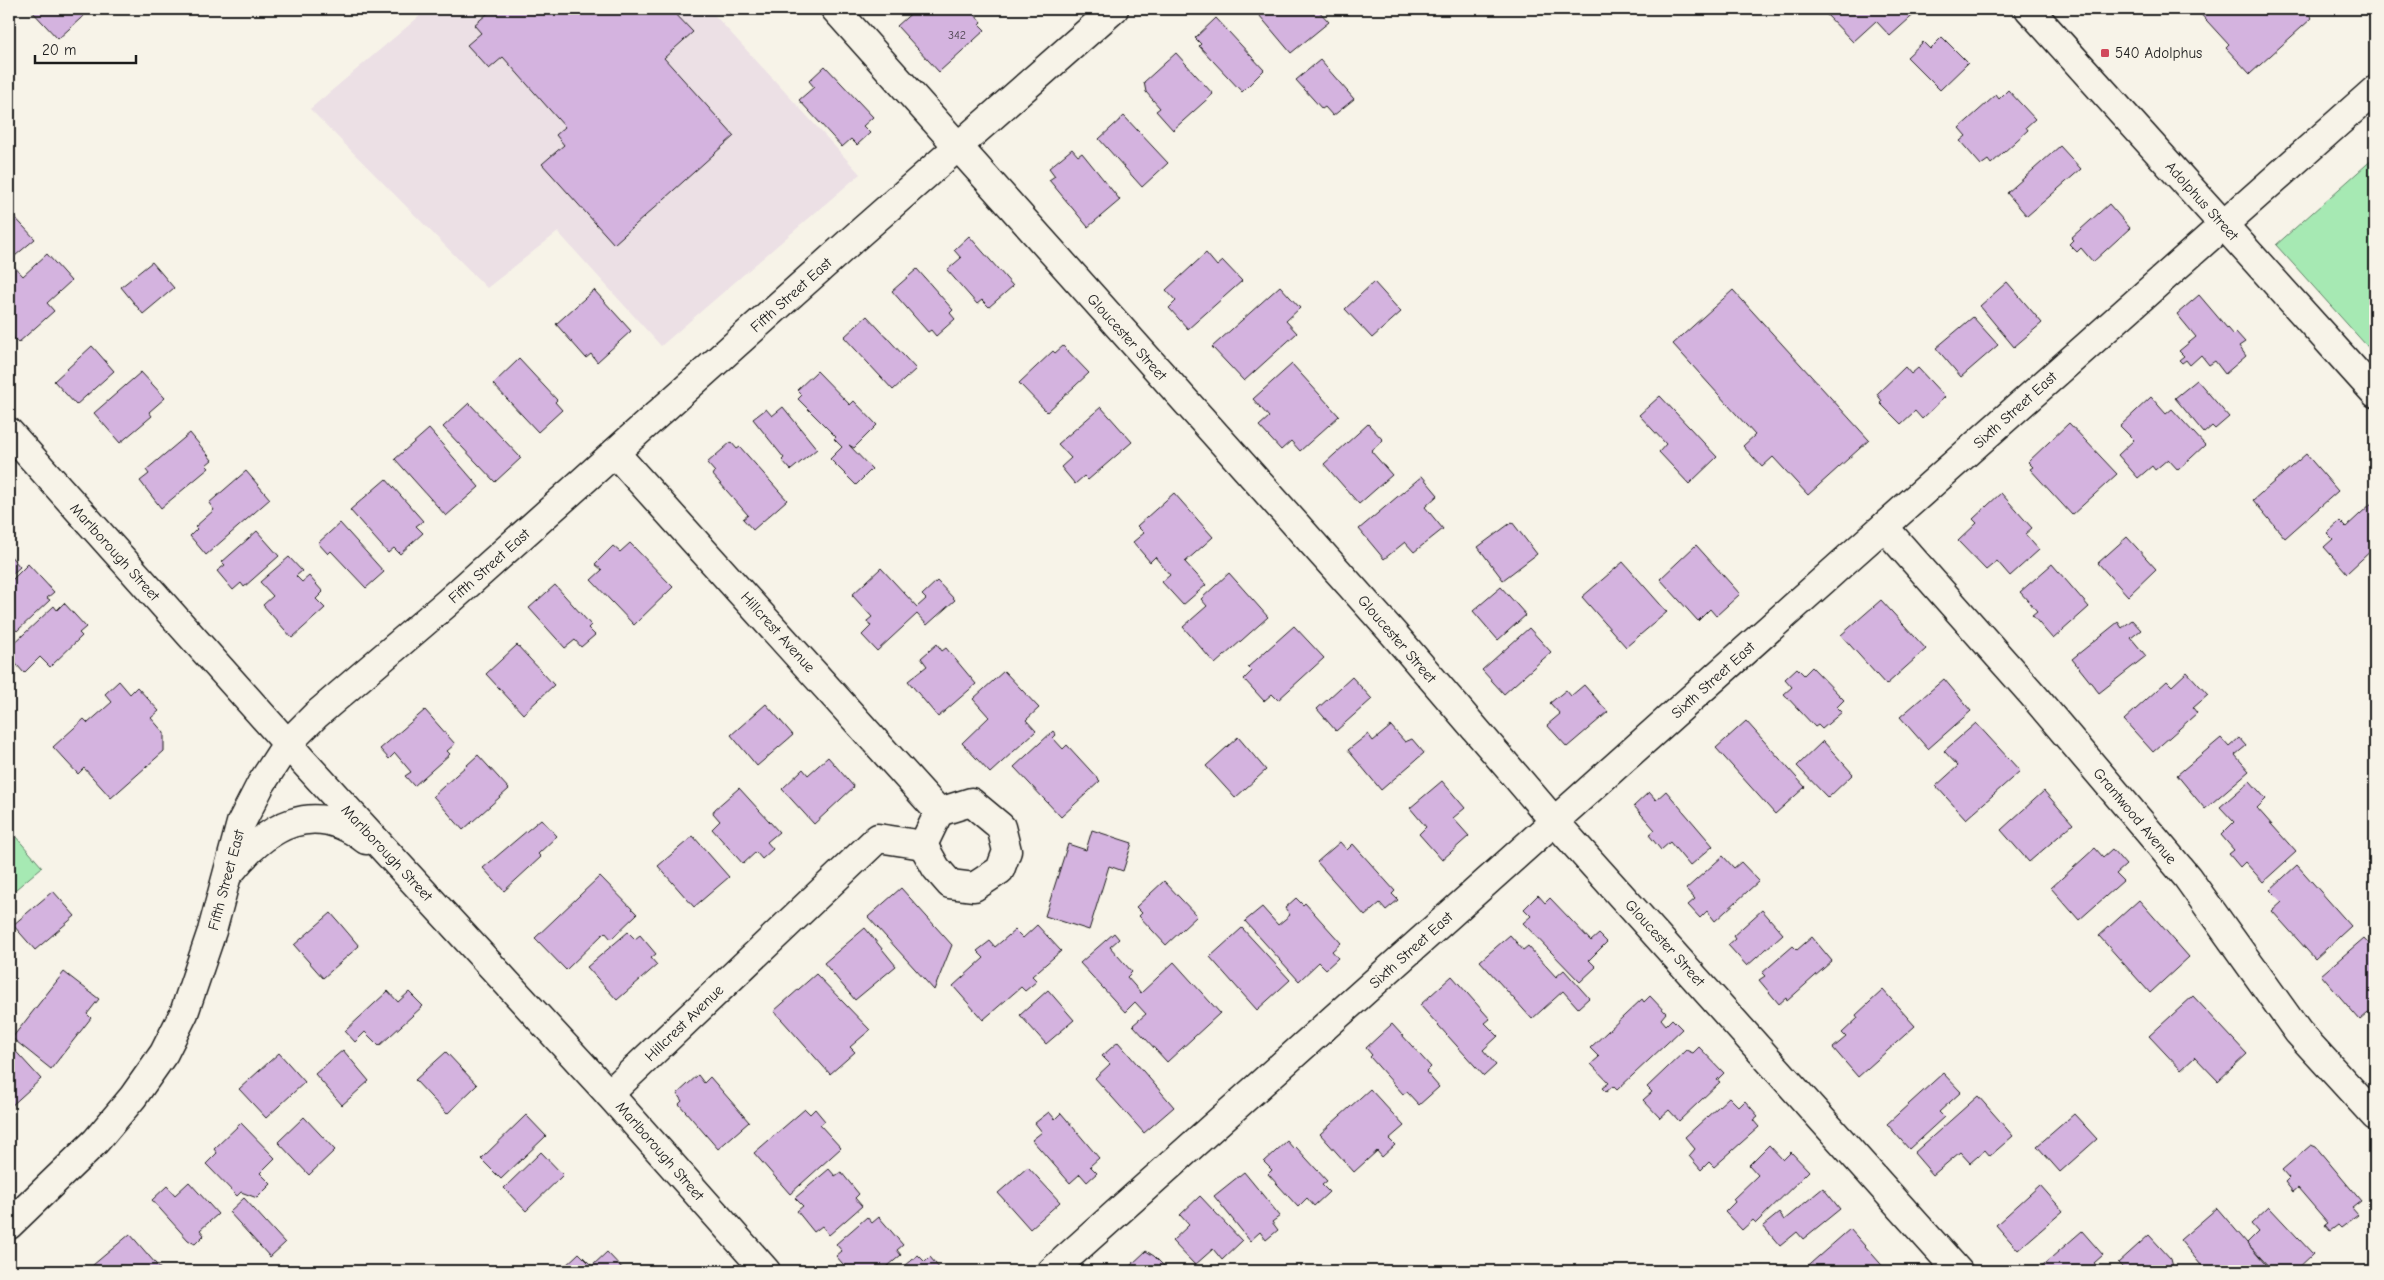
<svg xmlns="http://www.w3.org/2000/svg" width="2384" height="1280" font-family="'Comic Neue',sans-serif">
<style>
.built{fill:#ece0e5}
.green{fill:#a6e9b3;stroke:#618268}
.building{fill:#d4b3df;stroke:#1c1c1c}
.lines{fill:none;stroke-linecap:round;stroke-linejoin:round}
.minor-casing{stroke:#1c1c1c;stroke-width:31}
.minor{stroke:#f7f3e8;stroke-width:28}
.poi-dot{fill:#d1495b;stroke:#f7f3e8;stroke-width:2}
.labels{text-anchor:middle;stroke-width:4;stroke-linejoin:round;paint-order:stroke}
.number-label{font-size:12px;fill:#4a424d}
.poi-label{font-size:15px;fill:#1c1c1c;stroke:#f7f3e8;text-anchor:start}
.street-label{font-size:15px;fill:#1c1c1c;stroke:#f7f3e8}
</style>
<rect width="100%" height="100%" fill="#f7f3e8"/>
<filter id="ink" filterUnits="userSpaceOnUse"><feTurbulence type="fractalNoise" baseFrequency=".02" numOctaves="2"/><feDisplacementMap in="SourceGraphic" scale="10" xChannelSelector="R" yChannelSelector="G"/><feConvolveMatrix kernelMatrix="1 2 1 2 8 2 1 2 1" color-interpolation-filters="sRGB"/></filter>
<g filter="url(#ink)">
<!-- built -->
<polygon class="built" points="428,9 709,9 860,174 661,346 558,232 487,288 310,109"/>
<!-- green -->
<g class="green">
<polygon points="2375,157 2375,355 2276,245"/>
<polygon points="9,829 42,867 9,895"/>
</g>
<!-- building -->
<g class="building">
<polygon points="30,9 91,9 58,39"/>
<polygon points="493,9 671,9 693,32 664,58 734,136 614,244 542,164 564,145 556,135 565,127 503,57 489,69 467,45 481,33 474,25"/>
<polygon points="728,9 738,9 733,14"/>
<polygon points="916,9 970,9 981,22 979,24 985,30 939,72 897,26"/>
<polygon points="1254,9 1317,9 1329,22 1291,53"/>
<polygon points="1340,9 1354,9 1346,15"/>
<polygon points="1832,9 1920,9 1890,36 1876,21 1853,42 1826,14"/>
<polygon points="2196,9 2304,9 2312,18 2250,74 2226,48 2229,45"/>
<polygon points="1216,18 1264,70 1242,92 1199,46 1201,44 1195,38"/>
<polygon points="1942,37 1968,63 1940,90 1907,57 1923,42 1930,49"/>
<polygon points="1176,53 1213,94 1173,130 1156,111 1160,108 1146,92 1144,82"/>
<polygon points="1320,60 1354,99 1333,116 1325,107 1322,109 1296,80"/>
<polygon points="825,66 873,117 863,126 870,133 857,145 851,139 842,147 799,100 814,87 809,81"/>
<polygon points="2008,90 2035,119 2026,127 2028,130 1991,164 1988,160 1981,165 1960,141 1966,136 1959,128 1996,95 1999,99"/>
<polygon points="1124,116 1168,163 1142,187 1099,139"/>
<polygon points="2060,146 2081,169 2027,216 2007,193"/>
<polygon points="1072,149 1078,156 1082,153 1120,200 1088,227 1049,180 1055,176 1049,168"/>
<polygon points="2109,204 2130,228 2093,262 2081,248 2077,252 2069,244 2073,240 2071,238"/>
<polygon points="10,212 35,239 9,261 23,276 47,254 71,281 47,303 54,311 18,343 9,332 9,213"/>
<polygon points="969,236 1013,286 989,307 982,300 977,304 947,270 961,258 954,250"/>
<polygon points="1206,253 1217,266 1223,261 1242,281 1188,329 1169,308 1176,301 1166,290"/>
<polygon points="152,262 174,288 143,314 121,287"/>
<polygon points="917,269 953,310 950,313 955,319 936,336 931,330 928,332 892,291"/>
<polygon points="1374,282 1401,312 1372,338 1345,309"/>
<polygon points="2007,282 2042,323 2014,347 1980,306"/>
<polygon points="1280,286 1300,308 1286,321 1297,333 1244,381 1212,347"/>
<polygon points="594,290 631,331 597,362 591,354 586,358 556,324"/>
<polygon points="1733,290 1869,440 1808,495 1773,457 1762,467 1743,446 1755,435 1673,344"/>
<polygon points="2199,295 2233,335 2236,332 2245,342 2239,346 2246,356 2225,374 2215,361 2209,365 2201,355 2190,365 2186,360 2182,363 2179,360 2184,356 2179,351 2196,337 2177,314"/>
<polygon points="867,316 916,369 893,390 844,337"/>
<polygon points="1973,317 1998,345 1961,377 1936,348"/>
<polygon points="92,346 114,371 76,405 54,381"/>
<polygon points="1063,346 1089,373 1047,412 1019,383 1053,351 1055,353"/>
<polygon points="519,359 557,400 555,402 562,410 538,432 493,384"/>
<polygon points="1292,364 1339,416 1300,451 1291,441 1281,450 1259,426 1269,417 1253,399"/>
<polygon points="1905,367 1911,374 1918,368 1945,397 1922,419 1915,411 1901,424 1880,403 1882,401 1877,394"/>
<polygon points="817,371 850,405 854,401 877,425 854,448 849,445 872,469 856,485 830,459 842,447 834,439 836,437 798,399 802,395 797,390"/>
<polygon points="141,372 165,398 149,412 152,416 120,443 94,413"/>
<polygon points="2197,380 2229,417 2215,429 2212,426 2204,433 2175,398"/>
<polygon points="1660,396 1717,457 1689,484 1659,452 1666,444 1639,415"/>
<polygon points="2151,397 2166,414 2172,409 2205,445 2178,470 2168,459 2155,470 2152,466 2138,478 2118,455 2134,440 2120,426"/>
<polygon points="469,403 521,458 495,482 443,427"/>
<polygon points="783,407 817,449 791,470 782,460 784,458 753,419 766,409 772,416"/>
<polygon points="1101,407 1132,442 1088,480 1084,476 1075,484 1061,467 1071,458 1058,444"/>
<polygon points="2069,423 2117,474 2072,515 2030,469 2033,467 2028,462"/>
<polygon points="1368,424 1383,440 1371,451 1392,475 1359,504 1324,464"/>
<polygon points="429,429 479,487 446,516 395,459"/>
<polygon points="190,433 212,460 206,465 209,468 161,508 140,481 149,474 146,470"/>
<polygon points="731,442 737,449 740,447 787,500 753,530 743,519 748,515 712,474 715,472 707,463"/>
<polygon points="2306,454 2338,491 2285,538 2253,500"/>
<polygon points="246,471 270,499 206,555 190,536 197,529 195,527 214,510 209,503"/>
<polygon points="1422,476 1438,495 1425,507 1443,529 1414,552 1405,542 1384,559 1359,529"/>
<polygon points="386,479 423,521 416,526 423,533 400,554 394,548 388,553 350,510"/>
<polygon points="1174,493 1213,537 1185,562 1206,585 1183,605 1162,582 1170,575 1155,557 1150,562 1133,542 1144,533 1137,526"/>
<polygon points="2001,493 2032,528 2025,534 2039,550 2010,576 1997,561 1986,570 1958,541 1977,523 1973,519"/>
<polygon points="2373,502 2375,504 2375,547 2347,573 2324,547 2333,539 2327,533 2340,521 2346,527"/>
<polygon points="1512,522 1537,554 1503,580 1478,547"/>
<polygon points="340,523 384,572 366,588 331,551 328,554 318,543"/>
<polygon points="257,531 279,556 244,587 241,583 233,590 217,571 225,565 222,562"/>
<polygon points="2127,537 2156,569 2128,596 2098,563"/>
<polygon points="630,543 673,587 634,625 591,580 602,570 595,564 613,546 620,552"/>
<polygon points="1696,545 1740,594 1716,616 1710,609 1698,621 1660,579"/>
<polygon points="9,554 20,567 9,577"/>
<polygon points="289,557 302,571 296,576 302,582 309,576 323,592 316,599 325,608 292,638 263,605 273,596 260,582"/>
<polygon points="1623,562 1667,612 1626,647 1582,597"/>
<polygon points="28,564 54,592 47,598 50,600 17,631 9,623 9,583"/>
<polygon points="2052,564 2089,607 2053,639 2032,615 2037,611 2020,592"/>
<polygon points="881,568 917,607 926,599 922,595 937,581 955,600 927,625 917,614 877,651 862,635 871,626 867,621 872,617 852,595"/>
<polygon points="1229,573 1268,617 1215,664 1183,627 1207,606 1201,599"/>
<polygon points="555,585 591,625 588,628 595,635 581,647 575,640 565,648 529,608"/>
<polygon points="1501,587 1526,615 1498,640 1473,611"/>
<polygon points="1881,600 1926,649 1886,685 1841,635"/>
<polygon points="64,603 86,627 79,633 82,636 50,667 40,657 24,673 9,656 9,648 54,606 57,610"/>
<polygon points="2132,620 2141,630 2131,638 2146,656 2099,693 2072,659 2118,622 2122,628"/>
<polygon points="1294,626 1324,658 1278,700 1272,694 1264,701 1244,679 1252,671 1248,667"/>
<polygon points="1529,628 1551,652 1504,694 1482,670"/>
<polygon points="937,644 942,651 946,648 976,684 938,717 908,681 927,666 921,658"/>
<polygon points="517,645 554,685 523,714 486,674"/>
<polygon points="1812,667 1844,700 1837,707 1842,712 1822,729 1818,725 1815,727 1784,694 1792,687 1785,679 1797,668 1804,675"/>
<polygon points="1004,671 1039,708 1026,720 1036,731 990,773 962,743 989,717 973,699"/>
<polygon points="2187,672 2208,695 2193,708 2197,713 2153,752 2124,720 2167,681 2172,686"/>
<polygon points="1352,677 1372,699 1336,731 1317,709"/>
<polygon points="1944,679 1971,711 1928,749 1900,717"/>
<polygon points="119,681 130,694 137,687 159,711 151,718 164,733 164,751 111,798 84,768 78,774 53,747 84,719 88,723 112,702 105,694"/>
<polygon points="1584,685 1608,712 1567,747 1547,725 1560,714 1550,703 1566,690 1571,696"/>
<polygon points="766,704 793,735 757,766 731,735"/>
<polygon points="425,710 455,744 447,751 450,754 414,786 405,776 411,772 395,753 389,759 380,749"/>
<polygon points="1746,721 1805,787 1775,814 1716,748"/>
<polygon points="1976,723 2020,771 1966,819 1936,786 1958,766 1944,751"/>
<polygon points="1391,726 1405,742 1412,739 1424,753 1381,790 1348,750 1368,734 1373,741"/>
<polygon points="1053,731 1056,735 1053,738 1063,749 1067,745 1100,781 1061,817 1014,767"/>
<polygon points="1238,737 1266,770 1235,798 1206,766"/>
<polygon points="2221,738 2229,747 2239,738 2246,746 2235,755 2249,771 2205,809 2177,775"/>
<polygon points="1823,741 1853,774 1828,798 1797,766"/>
<polygon points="478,755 509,789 463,830 433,796"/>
<polygon points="828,757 854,787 814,824 782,789 803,769 808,775"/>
<polygon points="1442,781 1465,808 1453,818 1469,836 1442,860 1419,834 1426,827 1410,808"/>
<polygon points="2250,781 2266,799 2257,808 2296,852 2263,882 2245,862 2240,867 2229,854 2234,850 2221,835 2234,822 2220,807"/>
<polygon points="739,788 779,832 767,842 773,849 762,859 756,852 743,864 712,829 720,821 713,813 715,809"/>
<polygon points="1666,791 1713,846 1690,866 1670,842 1661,850 1649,835 1655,830 1634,806 1649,792 1656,800"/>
<polygon points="2044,791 2073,824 2029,862 2001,830"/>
<polygon points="541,819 557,836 538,854 541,857 504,891 483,868"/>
<polygon points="1092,830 1132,843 1123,871 1109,866 1089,930 1045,916 1068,844 1086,850"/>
<polygon points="693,836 729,877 694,907 658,866"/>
<polygon points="1340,842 1347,850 1353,844 1395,891 1392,894 1398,900 1386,910 1380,903 1365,916 1317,862"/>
<polygon points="2095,848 2103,857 2112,849 2126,865 2116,874 2123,881 2079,920 2051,888"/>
<polygon points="1723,856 1734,868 1741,862 1759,881 1715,921 1707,911 1700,918 1688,905 1695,899 1686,889"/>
<polygon points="2297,865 2351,926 2315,959 2272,911 2282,902 2270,890"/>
<polygon points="600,876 637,914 611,939 605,932 566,970 535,938"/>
<polygon points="1164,881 1197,916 1166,945 1139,916 1142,913 1136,907"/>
<polygon points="901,888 952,945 934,990 868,917"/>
<polygon points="53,891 75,916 35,950 13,925"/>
<polygon points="1538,895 1545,903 1550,898 1591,941 1599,934 1607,942 1589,960 1596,967 1580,982 1523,923 1531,916 1524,909"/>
<polygon points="1296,898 1303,905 1305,903 1341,943 1332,951 1338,958 1326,969 1319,962 1299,981 1245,921 1262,907 1278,925 1290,915 1285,908"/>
<polygon points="2139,900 2189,957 2150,993 2099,936"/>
<polygon points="1762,910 1783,934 1747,966 1728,945 1735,939 1733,936"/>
<polygon points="331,913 359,946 323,978 294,945"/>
<polygon points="1037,925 1061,951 1032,976 1037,981 1025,991 1021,987 983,1020 953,986 984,958 977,951 990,941 995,947 1015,930 1023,938"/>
<polygon points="865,928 896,966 855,1000 824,963"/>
<polygon points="1242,928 1290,980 1257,1010 1210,957"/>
<polygon points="628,932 635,939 640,935 656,954 651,958 657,965 617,1000 587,967"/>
<polygon points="1114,933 1119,939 1110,947 1132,972 1127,977 1141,993 1174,962 1220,1013 1167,1062 1133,1025 1146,1014 1135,1002 1125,1012 1080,963"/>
<polygon points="1510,935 1523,950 1528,946 1556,977 1564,970 1589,998 1578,1008 1563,991 1532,1019 1480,961"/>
<polygon points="1812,937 1832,961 1787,1001 1786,998 1779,1004 1759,980 1765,976 1762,973 1793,946 1797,950"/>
<polygon points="2364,938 2375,950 2375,1007 2360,1020 2321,975"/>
<polygon points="64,972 99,999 87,1014 91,1018 51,1069 12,1038"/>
<polygon points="816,974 870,1030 850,1047 855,1052 830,1074 774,1011"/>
<polygon points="1452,976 1490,1019 1485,1023 1498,1036 1483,1050 1496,1065 1484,1076 1420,1005"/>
<polygon points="1048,990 1074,1020 1046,1044 1020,1015"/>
<polygon points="1883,990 1915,1026 1858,1077 1833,1048 1846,1037 1842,1033 1858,1018 1856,1015"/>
<polygon points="388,991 398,1002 409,992 423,1006 379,1046 365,1032 355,1042 345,1031"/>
<polygon points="1650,996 1666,1013 1661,1019 1666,1025 1672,1019 1682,1029 1617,1090 1613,1086 1606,1092 1602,1088 1609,1083 1591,1064 1599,1057 1590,1048 1642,999 1644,1002"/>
<polygon points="2193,996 2247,1054 2218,1081 2195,1057 2181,1070 2149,1036"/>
<polygon points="1392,1024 1431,1067 1426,1072 1439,1087 1419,1105 1407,1092 1403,1094 1370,1057 1372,1055 1366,1048"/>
<polygon points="1118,1042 1174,1107 1144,1133 1095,1078 1110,1064 1102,1056"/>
<polygon points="9,1044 41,1079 9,1108"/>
<polygon points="1699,1047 1724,1073 1717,1080 1720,1082 1679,1121 1669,1110 1660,1118 1643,1100 1652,1092 1647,1087 1686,1050 1693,1053"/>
<polygon points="343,1050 369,1081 342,1105 315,1074"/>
<polygon points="446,1052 477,1085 447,1114 415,1080"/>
<polygon points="279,1053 305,1082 266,1118 239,1089"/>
<polygon points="1943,1073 1961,1092 1939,1112 1944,1117 1909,1149 1887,1124"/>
<polygon points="698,1075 704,1083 710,1077 749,1122 718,1149 679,1104 682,1101 677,1094"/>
<polygon points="1370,1089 1404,1126 1389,1139 1395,1145 1382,1157 1377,1151 1354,1172 1320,1134"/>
<polygon points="1978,1096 2013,1136 1990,1156 1985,1150 1970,1163 1960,1152 1933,1175 1914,1153"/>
<polygon points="1729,1097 1739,1107 1745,1101 1758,1116 1753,1120 1759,1127 1714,1167 1709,1162 1701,1170 1689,1156 1695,1149 1685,1137"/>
<polygon points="805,1109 810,1114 815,1109 825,1121 820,1125 841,1148 790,1194 754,1153"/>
<polygon points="1049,1112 1055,1119 1061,1113 1099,1158 1090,1166 1097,1173 1087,1182 1080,1174 1070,1183 1032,1140 1042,1132 1035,1123"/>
<polygon points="2074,1114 2097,1139 2060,1172 2037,1146"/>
<polygon points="526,1115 546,1136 501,1179 481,1159"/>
<polygon points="304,1117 335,1150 309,1175 278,1142"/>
<polygon points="241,1123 275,1158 260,1173 271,1184 257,1198 241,1192 237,1196 206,1164 217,1153 214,1149"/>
<polygon points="1287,1141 1294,1149 1296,1147 1327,1181 1322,1185 1329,1192 1314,1206 1307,1198 1298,1207 1268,1174 1272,1170 1264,1162"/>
<polygon points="1769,1145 1783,1160 1791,1152 1809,1171 1756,1223 1753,1220 1742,1230 1725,1212 1735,1202 1733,1199 1758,1175 1749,1165"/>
<polygon points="2311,1145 2316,1147 2361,1201 2352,1208 2358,1215 2341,1228 2338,1225 2330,1231 2325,1225 2328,1223 2298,1188 2293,1192 2285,1182 2289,1178 2282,1170"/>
<polygon points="541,1152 563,1175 526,1211 504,1188"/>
<polygon points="1028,1167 1060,1202 1030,1229 998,1193"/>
<polygon points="829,1169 835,1176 841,1172 859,1194 855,1198 862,1206 829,1235 822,1226 814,1232 797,1211 803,1206 795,1198"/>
<polygon points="1244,1172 1280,1216 1272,1222 1278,1230 1266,1240 1260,1232 1250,1241 1214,1196"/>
<polygon points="189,1182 218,1214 200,1230 204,1235 195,1244 188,1240 152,1200 167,1186 175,1195"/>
<polygon points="2040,1185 2063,1211 2018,1250 1996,1225"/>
<polygon points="1823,1188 1840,1209 1803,1239 1797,1232 1780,1246 1763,1226 1779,1213 1784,1220"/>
<polygon points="1200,1196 1242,1241 1222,1260 1213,1249 1195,1265 1172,1241 1189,1225 1180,1215"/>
<polygon points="244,1198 285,1243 270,1257 229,1212"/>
<polygon points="2269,1207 2313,1254 2295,1271 2273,1271 2247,1243 2258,1232 2251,1224"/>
<polygon points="2217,1208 2271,1271 2206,1271 2180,1240"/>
<polygon points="867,1217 872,1223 879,1217 903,1245 897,1250 901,1255 882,1271 849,1271 836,1256 842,1251 836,1244"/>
<polygon points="1850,1229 1887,1271 1797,1271 1801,1267 1803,1270"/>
<polygon points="2082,1231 2103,1255 2094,1263 2102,1271 2036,1271"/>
<polygon points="130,1234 162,1271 98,1271 93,1265"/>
<polygon points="2149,1235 2171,1259 2174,1271 2126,1271 2118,1263"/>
<polygon points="1146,1251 1154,1256 1169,1271 1136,1271 1131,1265"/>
<polygon points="607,1252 625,1271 566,1271 563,1268 579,1253 592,1266"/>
<polygon points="918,1255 925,1262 930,1257 940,1269 937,1271 899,1271"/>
</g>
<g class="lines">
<!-- minor casing -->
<g class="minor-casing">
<g id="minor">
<polyline points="835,9 1393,633 1555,822 1958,1271"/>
<polyline points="2029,9 2375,393"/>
<polyline points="9,432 302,760 609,1094 766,1271"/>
<polyline points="1884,527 2033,695 2187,877 2298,1032 2375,1116"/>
<polyline points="923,845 936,868 950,884 974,887 1000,870 1007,851 1001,827 971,802 939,812"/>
<path d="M231,871C267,826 314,798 366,840"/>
<polyline points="609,1094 878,838 923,845 939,812 615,453"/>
<polyline points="9,1225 96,1141 133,1097 164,1053 184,1013 212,931 241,823 261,784 287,744 316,715 447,603 853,239 1114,9"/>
<polyline points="1052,1271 1845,561 2375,90"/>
</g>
</g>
<!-- minor -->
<use href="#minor" class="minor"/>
</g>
</g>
<!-- markers -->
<rect class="poi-dot" x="2100" y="48" width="10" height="10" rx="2.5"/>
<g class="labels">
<!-- number labels -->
<g class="number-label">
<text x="957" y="39">342</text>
</g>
<!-- poi labels -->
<g class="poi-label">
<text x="2115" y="58">540 Adolphus</text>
</g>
<!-- street labels -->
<g class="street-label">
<text transform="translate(2202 201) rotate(48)" y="5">Adolphus Street</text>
<text transform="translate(791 295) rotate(-42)" y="5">Fifth Street East</text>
<text transform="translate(1127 337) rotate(48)" y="5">Gloucester Street</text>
<text transform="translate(2015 410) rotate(-42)" y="5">Sixth Street East</text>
<text transform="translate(115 552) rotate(48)" y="5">Marlborough Street</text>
<text transform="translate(489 566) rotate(-42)" y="5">Fifth Street East</text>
<text transform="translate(778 632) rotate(48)" y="5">Hillcrest Avenue</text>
<text transform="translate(1397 639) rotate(49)" y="5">Gloucester Street</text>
<text transform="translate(1713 680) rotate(-42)" y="5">Sixth Street East</text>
<text transform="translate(2135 816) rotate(50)" y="5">Grantwood Avenue</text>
<text transform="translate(387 853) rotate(47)" y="5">Marlborough Street</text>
<text transform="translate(226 880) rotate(-75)" y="5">Fifth Street East</text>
<text transform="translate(1665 943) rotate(48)" y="5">Gloucester Street</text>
<text transform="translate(1411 950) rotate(-42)" y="5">Sixth Street East</text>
<text transform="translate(684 1023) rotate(-44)" y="5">Hillcrest Avenue</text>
<text transform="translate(660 1151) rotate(49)" y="5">Marlborough Street</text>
</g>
</g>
<!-- margin -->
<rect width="2384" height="1280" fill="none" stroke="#f7f3e8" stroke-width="30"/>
<rect x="15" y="15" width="2354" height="1250" fill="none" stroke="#1c1c1c" stroke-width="2" filter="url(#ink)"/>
<!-- scale -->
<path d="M35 55v8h101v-8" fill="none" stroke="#1c1c1c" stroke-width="2.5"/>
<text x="42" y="55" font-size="15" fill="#1c1c1c" stroke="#f7f3e8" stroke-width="4" paint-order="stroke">20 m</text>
</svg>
